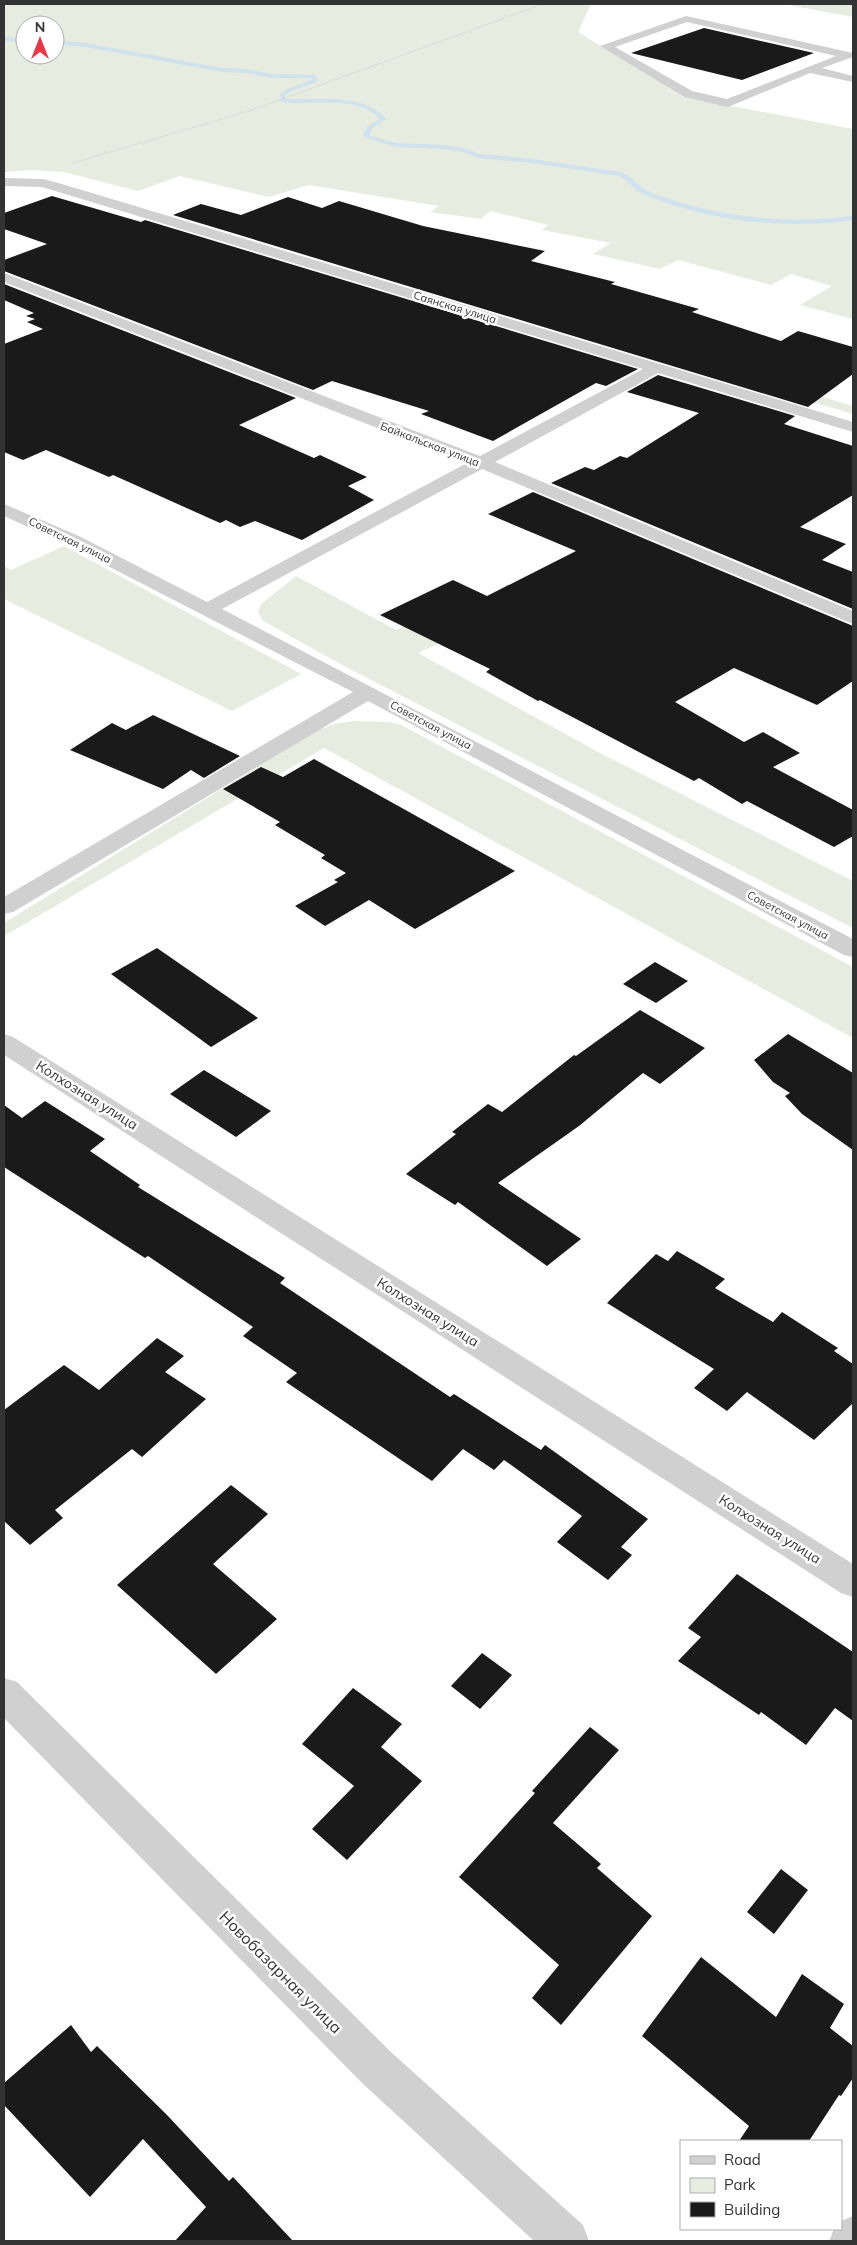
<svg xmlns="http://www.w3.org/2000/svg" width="857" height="2245" font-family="Mulish,sans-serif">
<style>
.green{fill:#e6ecdf;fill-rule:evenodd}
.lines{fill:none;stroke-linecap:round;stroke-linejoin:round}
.stream{fill:#cfe2ee;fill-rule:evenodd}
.building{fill:#1a1a1a}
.path{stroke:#cdcdcd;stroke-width:1;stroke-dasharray:1 1;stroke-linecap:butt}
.minor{fill:#d0d0d0;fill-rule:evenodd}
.labels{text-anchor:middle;stroke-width:5;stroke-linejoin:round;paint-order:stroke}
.far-street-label{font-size:11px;fill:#333;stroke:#fff}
.street-label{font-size:14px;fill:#333;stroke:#fff}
.near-street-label{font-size:16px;fill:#333;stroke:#fff}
</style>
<rect width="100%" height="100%" fill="#fff"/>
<!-- green -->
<g class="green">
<path d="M4,4H591L578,32L683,97L853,129V319L800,305L832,286L791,274L771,285L678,260L660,269L593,254L611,243L542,230L548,225L490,211L481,219L430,212L439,206L309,185L269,197L180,176L138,191L64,172L32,170L4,172ZM25,25H55V55H25Z"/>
<polygon points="783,4 853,4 853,17"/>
<polygon points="700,361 853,406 853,414 691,366"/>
<polygon points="64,546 301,674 232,711 4,599 4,566 11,570"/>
<polygon points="296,576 396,630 407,625 440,643 418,653 600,753 853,881 853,928 344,666 263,621 258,612 261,604"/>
<polygon points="354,721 389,722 401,725 853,967 853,1038 324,748 4,936 4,923 316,731 334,724"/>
</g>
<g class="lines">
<!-- stream -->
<g class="stream">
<polygon points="4,37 25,38 25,42 4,41"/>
<path d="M55,40L85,43L223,68L246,69L272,74L316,75L317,82L291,91L285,96V99C316,100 364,92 386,119L371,129L370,136L396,143L444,145L467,149L479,154L533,159L620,172C633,176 639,188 652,193C716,217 785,225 853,216V220C784,230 707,221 643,194C633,190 628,180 619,176L533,163L478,158L464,152L444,149L396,147L366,138L363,134L367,127L380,119C358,94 310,106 281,102L280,94L287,89L312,80V78H272L246,73L223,72L85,47L55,44Z"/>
</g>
</g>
<!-- building -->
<g class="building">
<polygon points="704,28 814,53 742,80 631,53"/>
<polygon points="52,196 141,222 145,220 638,369 606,386 596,383 493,441 421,414 429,411 332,381 313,390 4,271 4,260 47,244 4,229 4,213"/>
<polygon points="288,197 322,208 339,201 423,226 545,251 531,261 615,282 611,284 699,309 692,312 781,341 798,331 853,347 853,374 808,407 173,215 201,204 241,215"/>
<polygon points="4,284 296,398 239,425 314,458 320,455 367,477 348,486 374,500 302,540 255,521 240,527 226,520 220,523 113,475 109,477 46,450 23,460 4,452 4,344 43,329 27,322 35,319 26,316 34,313 4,300"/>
<polygon points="658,375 795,416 784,424 853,446 853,495 800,527 846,544 822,560 853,572 853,609 551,483 585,467 594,470 620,456 627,458 699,413 627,392"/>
<polygon points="533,492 853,626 853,681 817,705 734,668 675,702 744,742 763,732 800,753 773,767 853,810 853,836 834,847 747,801 742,804 699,778 694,781 540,700 538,701 486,672 490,669 380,615 453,580 487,596 576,551 488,514"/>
<polygon points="153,715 240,756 204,778 191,770 163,789 70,750 112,723 126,730"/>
<polygon points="314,759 515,871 415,929 369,900 325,926 295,906 338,882 334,880 346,873 321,858 325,855 275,825 280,822 223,789 261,767 283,777"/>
<polygon points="157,948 258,1018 211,1047 111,974"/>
<polygon points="655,962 688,981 656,1003 623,984"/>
<polygon points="640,1010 705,1048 660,1084 643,1073 579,1126 498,1183 581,1239 547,1266 458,1202 455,1205 406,1174 456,1134 452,1132 488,1104 502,1112 574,1055 576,1056"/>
<polygon points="788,1034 853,1073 853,1150 802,1114 785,1096 790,1093 773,1082 754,1060"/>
<polygon points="204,1070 271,1111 236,1137 170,1094"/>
<polygon points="45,1101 105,1139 90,1151 140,1185 138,1187 285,1278 280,1283 450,1397 454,1394 541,1450 545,1445 648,1519 621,1547 632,1555 608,1580 557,1542 582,1516 504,1460 494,1470 463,1449 432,1481 286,1382 297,1373 243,1336 253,1327 148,1256 145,1258 4,1167 4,1105 22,1118"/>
<polygon points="677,1251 725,1279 715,1288 773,1322 782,1312 838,1348 834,1351 853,1364 853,1403 814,1440 747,1392 727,1411 694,1388 714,1369 607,1303 656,1254 668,1261"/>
<polygon points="157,1338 184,1356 165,1372 206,1399 142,1457 132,1449 55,1510 63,1518 30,1545 4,1521 4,1410 64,1365 99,1390"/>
<polygon points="231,1485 268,1514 213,1564 277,1619 216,1674 117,1585"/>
<polygon points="737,1574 853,1652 853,1721 835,1708 806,1745 761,1712 759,1715 678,1661 701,1637 688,1628"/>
<polygon points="482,1653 512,1675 480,1709 451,1686"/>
<polygon points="353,1688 402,1724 381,1747 422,1781 347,1860 312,1829 354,1786 302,1744"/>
<polygon points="590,1727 619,1750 553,1823 601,1864 597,1868 652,1916 561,2025 532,1998 559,1965 459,1877 535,1793 532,1791"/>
<polygon points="781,1869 808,1890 774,1934 747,1912"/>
<polygon points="701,1957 776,2017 802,1974 844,2004 830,2028 853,2046 853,2078 841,2096 839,2095 809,2141 739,2141 749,2126 642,2036"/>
<polygon points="71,2025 91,2052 97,2046 167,2115 229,2181 233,2177 293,2241 175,2241 206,2207 143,2139 90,2197 4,2105 4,2083"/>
</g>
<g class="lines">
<!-- path -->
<polyline class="path" points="73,163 249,111 543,4"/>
<!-- minor -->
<g class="minor">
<path d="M686,16L853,53V57L822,68L853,76V82L810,73L728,107L684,97L600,46ZM687,22L836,56L727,99L692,91L615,47Z"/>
<polygon points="4,178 43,179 62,184 853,422 853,432 658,373 495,462 853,611 853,624 482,469 222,609 853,939 853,957 844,955 368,701 13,912 4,914 4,897 353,692 65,544 4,516 4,504 79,536 207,602 467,463 4,282 4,273 480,456 643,369 42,187 4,186"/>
<polygon points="4,1034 13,1037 853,1564 853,1597 841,1593 4,1055"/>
<polygon points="4,1678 17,1682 392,2053 583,2225 589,2241 534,2241 362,2083 4,1718"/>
<polygon points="853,2216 853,2241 829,2241 834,2229 841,2229 841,2221"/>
</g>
</g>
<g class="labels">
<!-- far-street labels -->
<g class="far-street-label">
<text transform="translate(455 307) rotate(17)" y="4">Саянская улица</text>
<text transform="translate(430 444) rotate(21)" y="4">Байкальская улица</text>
<text transform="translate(70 540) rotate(26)" y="4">Советская улица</text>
<text transform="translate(431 725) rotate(28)" y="4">Советская улица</text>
<text transform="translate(788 915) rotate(28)" y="4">Советская улица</text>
</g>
<!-- street labels -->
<g class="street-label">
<text transform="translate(87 1095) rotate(32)" y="5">Колхозная улица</text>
<text transform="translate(428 1312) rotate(32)" y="5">Колхозная улица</text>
<text transform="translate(770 1529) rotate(32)" y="5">Колхозная улица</text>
</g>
<!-- near-street labels -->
<g class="near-street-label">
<text transform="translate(281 1972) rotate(45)" y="6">Новобазарная улица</text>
</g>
</g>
<!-- border -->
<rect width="857" height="2245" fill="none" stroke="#333333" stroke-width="10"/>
<!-- legend -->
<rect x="680" y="2140" width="162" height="90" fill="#ffffff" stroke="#adadad"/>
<rect x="690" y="2156" width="25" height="8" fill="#d0d0d0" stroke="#adadad"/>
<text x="724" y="2165" font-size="15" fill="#333333">Road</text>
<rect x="690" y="2178" width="25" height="15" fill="#e6ecdf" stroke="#adadad"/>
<text x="724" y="2190" font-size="15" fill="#333333">Park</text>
<rect x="690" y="2202" width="25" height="15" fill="#1a1a1a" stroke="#adadad"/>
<text x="724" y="2215" font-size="15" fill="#333333">Building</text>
<!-- north arrow -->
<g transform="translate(40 40)"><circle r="24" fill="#ffffff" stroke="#adadad"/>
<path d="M0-4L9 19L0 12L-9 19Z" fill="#e63946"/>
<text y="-8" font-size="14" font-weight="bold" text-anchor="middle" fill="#333333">N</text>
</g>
</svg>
